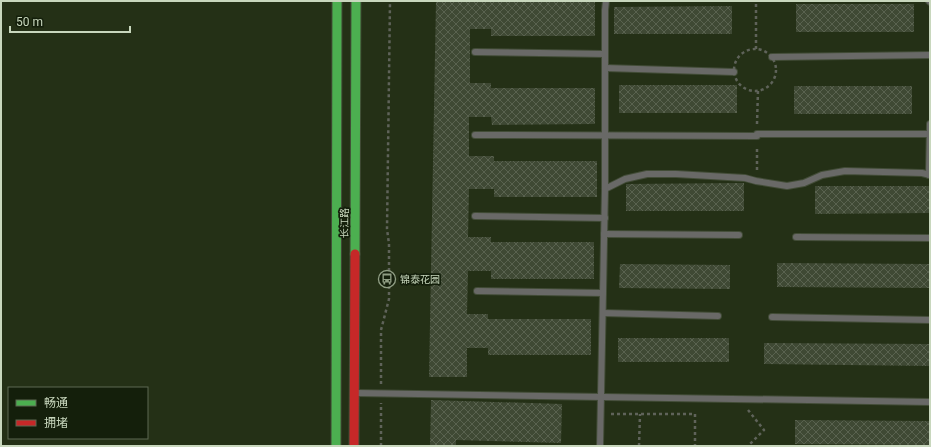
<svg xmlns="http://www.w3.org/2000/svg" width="931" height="447" font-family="Roboto,'Noto Sans SC',sans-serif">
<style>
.building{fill:url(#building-cross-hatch)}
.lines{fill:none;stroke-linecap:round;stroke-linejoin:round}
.lane-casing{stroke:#424c37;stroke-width:8}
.fast-casing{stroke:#424c37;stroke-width:11}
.jam-casing{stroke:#424c37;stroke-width:11}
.path{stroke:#5f635a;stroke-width:2.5;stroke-dasharray:3 3;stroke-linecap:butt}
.lane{stroke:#696967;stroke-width:6}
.fast{stroke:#4caf50;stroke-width:9}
.jam{stroke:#c62828;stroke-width:9}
.labels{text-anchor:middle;stroke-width:3.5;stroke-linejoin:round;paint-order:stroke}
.street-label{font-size:10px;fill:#c8d7bd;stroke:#141f0b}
.poi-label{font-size:10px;fill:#c8d7bd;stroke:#141f0b;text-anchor:start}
</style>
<defs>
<pattern id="building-cross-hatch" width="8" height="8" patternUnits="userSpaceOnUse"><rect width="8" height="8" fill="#3f4934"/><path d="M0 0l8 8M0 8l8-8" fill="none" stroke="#59624f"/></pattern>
</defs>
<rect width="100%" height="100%" fill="#243016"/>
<!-- building -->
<g class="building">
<polygon points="436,1 595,1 595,36 491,36 491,29 470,29 470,83 491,83 491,88 595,88 595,124 492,125 491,117 469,117 469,156 494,156 494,161 597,161 597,197 494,197 494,189 469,189 468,237 491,237 491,242 594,242 594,279 491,279 491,271 468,271 467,314 488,314 488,319 591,319 591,355 488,355 488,348 467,348 467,377 429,377"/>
<rect x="796" y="4" width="118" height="28"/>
<polygon points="732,6 732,34 614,34 614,7"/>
<rect x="619" y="85" width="118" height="28"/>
<rect x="794" y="86" width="118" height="28"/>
<polygon points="744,183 744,211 626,211 626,184"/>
<polygon points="815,186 930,186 930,213 815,214"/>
<polygon points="777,263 930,264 930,288 777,287"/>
<polygon points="620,264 730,265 730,289 619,288"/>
<rect x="618" y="338" width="111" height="24"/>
<polygon points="764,343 930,344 930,366 764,364"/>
<polygon points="431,400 562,404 561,443 456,440 456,446 430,446"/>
<polygon points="795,420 930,421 930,445 795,444"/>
</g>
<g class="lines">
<!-- lane casing -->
<g class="lane-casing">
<g id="lane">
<polyline points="929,1 930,2"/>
<polyline points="475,52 605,54"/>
<polyline points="772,57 930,55"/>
<polyline points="605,68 734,72"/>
<polyline points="757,134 930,134"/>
<polyline points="475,135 757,136"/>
<polyline points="929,175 930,124"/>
<polyline points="605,189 625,179 647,174 676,174 745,178 756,181 787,186 804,183 822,175 845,171 922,173 930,175"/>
<polyline points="475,216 605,218"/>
<polyline points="604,234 739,235"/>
<polyline points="796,237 930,238"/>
<polyline points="477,291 603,293"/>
<polyline points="603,313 718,316"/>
<polyline points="772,317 930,320"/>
<polyline points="356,393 930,402"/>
<polyline points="600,446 605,189 605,10 606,1"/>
</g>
</g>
<!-- fast casing -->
<g class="fast-casing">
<g id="fast">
<polyline points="355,254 356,1"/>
<polyline points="336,446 337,1"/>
</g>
</g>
<!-- jam casing -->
<g class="jam-casing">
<polyline id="jam" points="354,446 355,254"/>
</g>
<!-- path -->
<g class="path">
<polyline points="756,49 756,1"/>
<circle cx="755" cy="70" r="21"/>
<polyline points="757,124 758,90"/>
<polyline points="757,170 757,147"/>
<polyline points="381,384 381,330 389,299 389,244 387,229 390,1"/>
<polyline points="748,410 764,430 748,446"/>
<polyline points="611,414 695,414 695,446"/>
<polyline points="381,446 381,403"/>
<polyline points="639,446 640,414"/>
</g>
<!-- lane -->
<use href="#lane" class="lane"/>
<!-- fast -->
<use href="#fast" class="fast"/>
<!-- jam -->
<use href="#jam" class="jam"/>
</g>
<!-- icons -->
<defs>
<g id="bus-ring" transform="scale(0.9)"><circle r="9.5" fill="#141f0b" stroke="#8f9d83" stroke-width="1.5"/><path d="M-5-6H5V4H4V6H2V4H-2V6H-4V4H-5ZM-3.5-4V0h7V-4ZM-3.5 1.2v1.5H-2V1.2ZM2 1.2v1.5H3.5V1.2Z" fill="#8f9d83"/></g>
</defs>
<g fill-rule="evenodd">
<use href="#bus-ring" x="387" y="279"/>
</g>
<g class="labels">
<!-- street labels -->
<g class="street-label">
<text transform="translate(344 223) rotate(-90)" y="4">长江路</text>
</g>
<!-- poi labels -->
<g class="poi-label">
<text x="400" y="283">锦泰花园</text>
</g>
</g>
<!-- border -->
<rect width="931" height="447" fill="none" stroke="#c8d7bd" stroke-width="4"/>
<!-- legend -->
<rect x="8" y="387" width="140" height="52" fill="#141f0b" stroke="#5c6952"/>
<rect x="16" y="400" width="20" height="6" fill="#4caf50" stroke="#5c6952"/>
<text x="44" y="407" font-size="12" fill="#c8d7bd">畅通</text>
<rect x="16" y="420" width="20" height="6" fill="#c62828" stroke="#5c6952"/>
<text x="44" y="427" font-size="12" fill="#c8d7bd">拥堵</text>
<!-- scale -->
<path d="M10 26v6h120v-6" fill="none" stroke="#c8d7bd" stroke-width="2"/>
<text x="16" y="26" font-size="12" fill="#c8d7bd" stroke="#141f0b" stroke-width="3" paint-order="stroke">50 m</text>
</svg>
